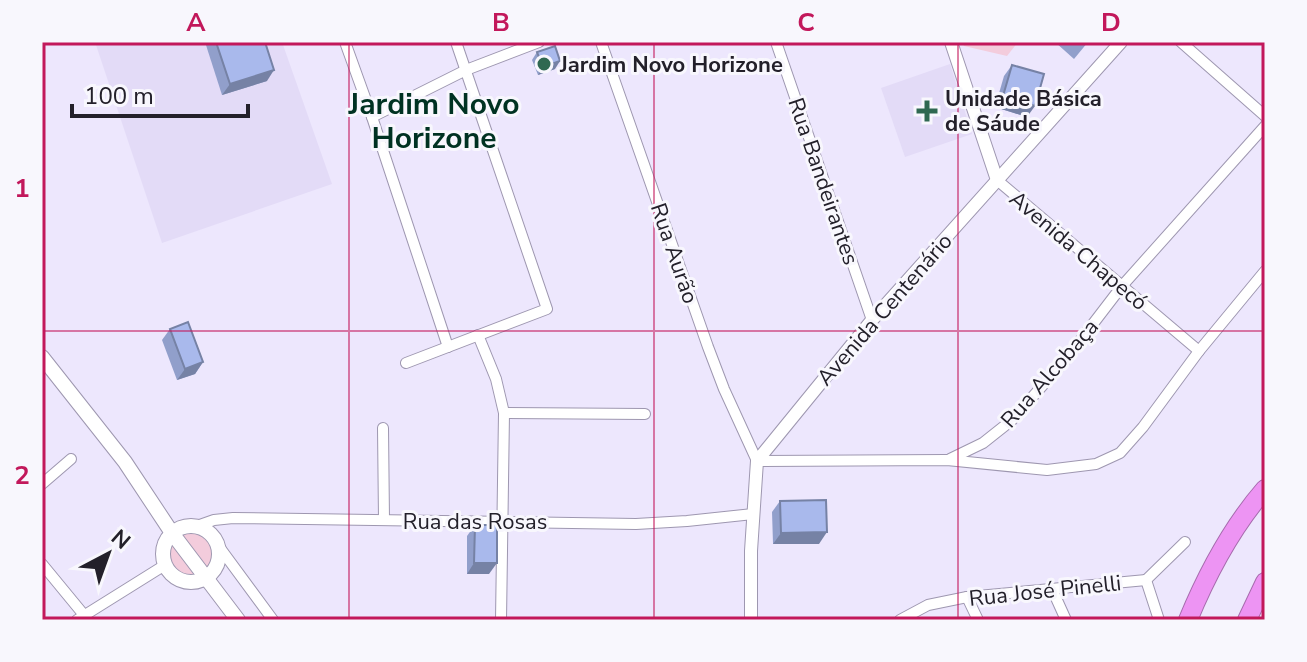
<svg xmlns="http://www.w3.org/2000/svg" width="1307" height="662" font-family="'Nunito Sans',sans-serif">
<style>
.built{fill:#e3dbf7}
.green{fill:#f3ccdc}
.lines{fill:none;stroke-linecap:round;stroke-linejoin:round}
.minor-casing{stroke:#9e97b0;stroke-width:12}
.tertiary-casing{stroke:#9e97b0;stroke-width:14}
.secondary-casing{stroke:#9e97b0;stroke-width:16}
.motorway-casing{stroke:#a66bad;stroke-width:20}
.minor{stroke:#fff;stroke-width:10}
.tertiary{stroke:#fff;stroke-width:12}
.secondary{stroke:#fff;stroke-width:14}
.motorway{stroke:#ed94f3;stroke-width:18}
.wall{fill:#919fcb}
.shaded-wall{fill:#7682a5}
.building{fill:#a9b9ec;stroke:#7682a5;stroke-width:2}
.grid{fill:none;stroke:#c2185b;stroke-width:2;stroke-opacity:0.55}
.poi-dot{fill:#2f6851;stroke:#f8f7fd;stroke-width:3}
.labels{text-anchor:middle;stroke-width:6;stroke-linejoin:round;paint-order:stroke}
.poi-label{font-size:22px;font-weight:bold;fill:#23202a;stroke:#f8f7fd;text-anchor:start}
.street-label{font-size:22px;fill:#23202a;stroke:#f8f7fd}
.district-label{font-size:30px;font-weight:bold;fill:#003222;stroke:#f8f7fd}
.neatline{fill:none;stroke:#c2185b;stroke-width:3}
.grid-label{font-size:26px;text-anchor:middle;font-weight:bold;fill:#c2185b}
</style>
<rect width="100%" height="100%" fill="#ede7fd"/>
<!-- built -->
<g class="built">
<polygon points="95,42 282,42 332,184 162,243"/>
<polygon points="950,64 972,134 905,157 881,88"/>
</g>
<!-- green -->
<g class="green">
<polygon points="962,42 1018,42 1007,56 964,46"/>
<path d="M187,527C210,526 225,552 210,572L178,530Z"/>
<path d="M169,541L199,578C176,585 164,560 169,541Z"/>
</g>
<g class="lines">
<!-- minor casing -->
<g class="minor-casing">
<g id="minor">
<polyline points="345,42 372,117 448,347"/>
<polyline points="601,42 708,347 724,389 757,461 947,460 1047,470 1096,464 1120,453 1143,427 1199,351 1265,271"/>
<polyline points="776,42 872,320"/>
<polyline points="1181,42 1265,116"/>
<polyline points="372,117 466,70 539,42"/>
<polyline points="997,180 1199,351"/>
<polyline points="478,335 496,379 504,413 501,620"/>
<polyline points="406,363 547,309 456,42"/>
<polyline points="504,413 645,414"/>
<polyline points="383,428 384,520"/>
<polyline points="950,459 983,443 1012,420 1066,359 1122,286 1265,126"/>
<polyline points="42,484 71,459"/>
<polyline points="197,526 214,520 233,518 636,524 687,521 753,514"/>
<polyline points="220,548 273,620"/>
<polyline points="42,564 84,615"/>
<polyline points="1146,580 1185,542"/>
<polyline points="1146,580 1159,620"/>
<polyline points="1052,589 1066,620"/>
<polyline points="967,597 978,620"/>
<polyline points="77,620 165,565"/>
<polyline points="900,620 928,605 967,597 1146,580"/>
</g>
</g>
<!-- tertiary casing -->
<g class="tertiary-casing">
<g id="tertiary">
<polyline points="951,42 997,180"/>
<polyline points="751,620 751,551 757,461 872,320 1121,42"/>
</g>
</g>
<!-- secondary casing -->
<g class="secondary-casing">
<g id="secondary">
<polyline points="42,357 125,462 172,533 238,620"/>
<circle cx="191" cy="554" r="28"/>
</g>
</g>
<!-- motorway casing -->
<g class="motorway-casing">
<g id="motorway">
<path d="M1188,620C1207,574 1232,527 1265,489"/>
<polyline points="1247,620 1265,582"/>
</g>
</g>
<!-- minor -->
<use href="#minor" class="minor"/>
<!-- tertiary -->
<use href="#tertiary" class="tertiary"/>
<!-- secondary -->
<use href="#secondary" class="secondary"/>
<!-- motorway -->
<use href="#motorway" class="motorway"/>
</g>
<!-- wall -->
<g class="wall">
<polygon points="205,42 265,42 267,81 222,95"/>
<polygon points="1055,42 1088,42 1074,59"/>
<polygon points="537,52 555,69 538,75 532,60"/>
<polygon points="1012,65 1027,117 995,107 1004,76"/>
<polygon points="170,329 203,362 195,374 177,380 162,340"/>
<polygon points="780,501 819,544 773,544 772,512"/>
<polygon points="475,525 489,574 467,574 467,536"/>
</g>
<!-- shaded-wall -->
<g class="shaded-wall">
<polygon points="560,61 555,69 538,75 543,67"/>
<polygon points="274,70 267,81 222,95 230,84"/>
<polygon points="1003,96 1035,106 1027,117 995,107"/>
<polygon points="203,362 195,374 177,380 185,369"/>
<polygon points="827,532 819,544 773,544 781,533"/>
<polygon points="474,563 497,563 489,574 467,574"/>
</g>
<!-- building -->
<g class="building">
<polygon points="216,42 265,42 274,70 230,84"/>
<polygon points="555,46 560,61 543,67 537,52"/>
<polygon points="1012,65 1044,74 1035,106 1003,96"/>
<polygon points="188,322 203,362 185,369 170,329"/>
<polygon points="826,500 827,532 781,533 780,501"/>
<polygon points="475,525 497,525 497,563 474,563"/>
</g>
<!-- grid -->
<path class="grid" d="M349,42V620M654,42V620M958,42V620M42,331H1265"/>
<!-- markers -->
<g class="poi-dot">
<circle cx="544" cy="64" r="8"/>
<path d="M923 99h8v8h8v8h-8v8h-8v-8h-8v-8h8z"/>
</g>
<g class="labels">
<!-- poi labels -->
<g class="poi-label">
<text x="560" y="72">Jardim Novo Horizone</text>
<text x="945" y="106">Unidade Básica<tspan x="945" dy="25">de Sáude</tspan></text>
</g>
<!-- street labels -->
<g class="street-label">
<text transform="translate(824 181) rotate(71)" y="8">Rua Bandeirantes</text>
<text transform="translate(1079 250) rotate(40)" y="8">Avenida Chapecó</text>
<text transform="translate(675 253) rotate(71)" y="8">Rua Aurão</text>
<text transform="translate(884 309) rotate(-49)" y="8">Avenida Centenário</text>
<text transform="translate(1049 373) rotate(-49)" y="8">Rua Alcobaça</text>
<text x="475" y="529">Rua das Rosas</text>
<text transform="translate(1045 590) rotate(-6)" y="8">Rua José Pinelli</text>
</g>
<!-- district labels -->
<g class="district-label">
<text x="434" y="114">Jardim Novo<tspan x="434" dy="34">Horizone</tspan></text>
</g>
</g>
<!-- border -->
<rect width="1307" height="662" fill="none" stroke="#f8f7fd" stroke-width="88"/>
<!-- north arrow -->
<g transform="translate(108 554) rotate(41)" stroke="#f8f7fd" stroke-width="6" paint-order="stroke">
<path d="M0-6L14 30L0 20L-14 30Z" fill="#23202a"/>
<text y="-12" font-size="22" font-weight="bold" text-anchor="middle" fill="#23202a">N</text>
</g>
<!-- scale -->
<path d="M72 104v12h176v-12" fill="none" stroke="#23202a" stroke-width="4"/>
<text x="84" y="104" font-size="24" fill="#23202a" stroke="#f8f7fd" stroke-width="6" paint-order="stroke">100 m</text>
<rect x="44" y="44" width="1219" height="574" class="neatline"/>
<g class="grid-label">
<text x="196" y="31">A</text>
<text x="501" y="31">B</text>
<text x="806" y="31">C</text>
<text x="1111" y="31">D</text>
<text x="22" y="197">1</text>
<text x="22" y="484">2</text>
</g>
</svg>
